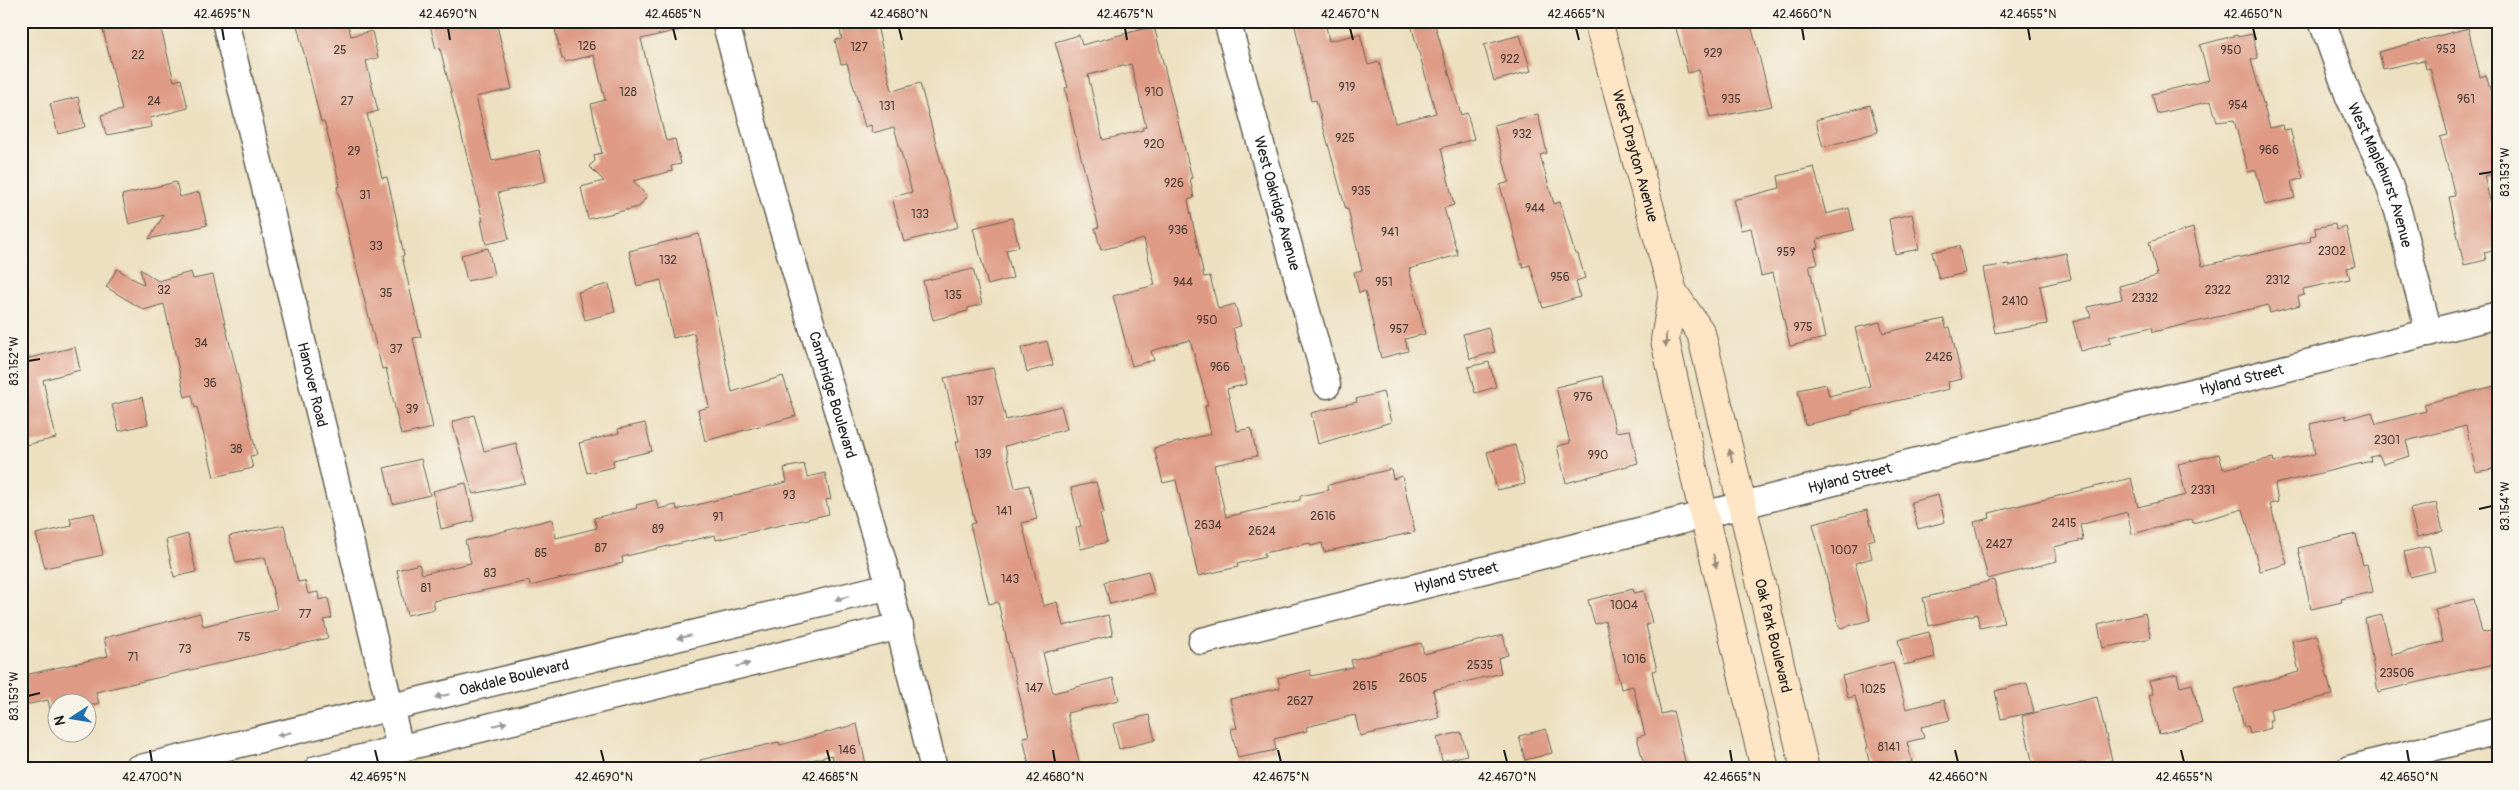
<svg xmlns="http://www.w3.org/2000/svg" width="2519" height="790" font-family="Pangolin,sans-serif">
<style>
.building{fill:#de9a84;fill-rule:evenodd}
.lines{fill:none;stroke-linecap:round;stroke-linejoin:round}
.street-casing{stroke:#656155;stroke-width:29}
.secondary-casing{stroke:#656155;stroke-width:30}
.street{stroke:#fff;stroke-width:26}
.secondary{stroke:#fde5c5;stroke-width:28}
.oneway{fill:#988b79}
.oneway2{fill:#999}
.ticks{fill:none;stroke:#1c1c1c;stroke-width:2}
.labels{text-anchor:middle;stroke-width:5;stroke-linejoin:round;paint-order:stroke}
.number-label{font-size:12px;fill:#4c3c36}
.street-label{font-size:15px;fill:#1c1c1c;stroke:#f7f3e8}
.neatline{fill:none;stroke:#1c1c1c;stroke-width:2}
.ticks-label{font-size:12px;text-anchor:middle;fill:#1c1c1c}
</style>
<rect width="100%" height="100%" fill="#f7f3e8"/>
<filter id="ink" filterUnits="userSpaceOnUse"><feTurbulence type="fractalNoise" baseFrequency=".02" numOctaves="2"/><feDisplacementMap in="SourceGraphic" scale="10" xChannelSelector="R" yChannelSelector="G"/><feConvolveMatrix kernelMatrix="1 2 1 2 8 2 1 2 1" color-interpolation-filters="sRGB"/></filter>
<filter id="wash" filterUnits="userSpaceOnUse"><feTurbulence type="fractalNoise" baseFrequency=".0096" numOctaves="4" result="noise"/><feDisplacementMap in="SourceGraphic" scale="20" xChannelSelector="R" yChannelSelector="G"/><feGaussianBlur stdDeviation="1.12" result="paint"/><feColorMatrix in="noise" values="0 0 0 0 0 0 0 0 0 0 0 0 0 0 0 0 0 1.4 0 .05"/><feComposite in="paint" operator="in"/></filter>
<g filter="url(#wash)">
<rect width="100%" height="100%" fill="#ede0c0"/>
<g id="blocks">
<!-- building -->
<g class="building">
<polygon points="101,21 159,21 174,81 181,79 188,108 150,118 152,127 106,135 101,115 122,110"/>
<polygon points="296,21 347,21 351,36 372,31 378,58 366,61 378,111 367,114 382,178 387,177 393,203 404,255 402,256 421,337 413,338 433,428 401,435 386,368 382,369 365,302 337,187 340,186 326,127 324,122 321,122"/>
<polygon points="429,21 496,21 512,89 476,97 492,161 539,150 546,181 498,193 509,239 486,244 481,221 483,221 440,48 436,49"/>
<polygon points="553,21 682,21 683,29 641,39 666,141 675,139 681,164 671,166 672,171 633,181 647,196 639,207 588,219 581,187 604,181 589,166 595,161 594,155 602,153 591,104 605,100 594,55 565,62 564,58 562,59"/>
<polygon points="838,21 876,21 892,91 920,83 958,227 904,242 892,197 912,192 894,127 873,133 871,125 865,127 847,63 841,64 835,40 842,39"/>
<polygon points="1294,21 1325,21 1329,41 1360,34 1368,65 1379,62 1395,123 1436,113 1410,21 1434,21 1461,115 1467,113 1474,139 1441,148 1454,205 1444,208 1458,255 1409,269 1425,334 1405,339 1408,351 1381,358 1365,291 1359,293 1354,272 1362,270 1348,209 1346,210 1316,100 1311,101"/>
<polygon points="1674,21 1750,21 1772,106 1710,118 1699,70 1688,73"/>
<path d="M1154,26L1192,178H1190L1194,198L1188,200L1204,277L1210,276L1218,309L1235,304L1241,326L1233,328L1247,384L1227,389L1237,431L1251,428L1257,456L1214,465L1226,517L1300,500V496L1329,490L1328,485L1391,469L1393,479L1402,476L1415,532L1324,552L1322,543L1311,546L1310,543L1264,553L1265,557L1237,564L1238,567L1198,576L1176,480L1163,483L1154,448L1211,434L1205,406L1208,405L1190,340L1151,351L1154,360L1132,366L1113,296L1155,285L1144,239L1101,250L1095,228L1099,227L1075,134L1065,88L1068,87L1055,42L1079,35L1082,45ZM1131,64L1146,127L1142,128L1143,130L1103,140L1088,75Z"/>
<polygon points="2468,28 2480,77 2486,75 2498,117 2498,173 2484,176 2498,234 2498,249 2484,252 2486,260 2464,265 2449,197 2455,196 2440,137 2448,135 2430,68 2426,69 2424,60 2383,69 2379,52"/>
<polygon points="2252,34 2258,58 2251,60 2270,128 2282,125 2283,130 2290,129 2303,178 2291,182 2295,198 2265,205 2256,170 2248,172 2234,120 2217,122 2211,101 2157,114 2152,94 2209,80 2200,45 2237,35 2238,37"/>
<polygon points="1520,35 1531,71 1494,81 1484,45"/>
<polygon points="78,97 85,127 58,134 50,104"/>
<polygon points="1870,105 1878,132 1823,147 1816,120"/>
<polygon points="1538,114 1547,153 1540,155 1554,204 1560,202 1575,254 1578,254 1585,278 1576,281 1580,297 1543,308 1530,265 1523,267 1500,185 1509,182 1494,125"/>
<polygon points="1814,167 1826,214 1849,208 1854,230 1817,239 1819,248 1814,249 1818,264 1809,265 1825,338 1790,346 1773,273 1761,276 1751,228 1741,230 1733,200 1780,188 1778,176"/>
<polygon points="176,182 180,197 199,192 207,225 149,239 164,215 129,224 122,195"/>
<polygon points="1912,214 1919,249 1895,254 1889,219"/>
<polygon points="1012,218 1019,247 1006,250 1013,278 988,285 973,228"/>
<polygon points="2335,224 2336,230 2346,227 2355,266 2347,268 2350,279 2303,289 2304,295 2298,297 2300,305 2270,313 2268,305 2153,332 2152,327 2109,337 2111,343 2081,351 2073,322 2091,317 2088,307 2122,299 2119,286 2157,276 2149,242 2193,228 2202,266 2311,241 2310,236 2316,235 2315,228"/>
<polygon points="699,234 732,392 783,376 796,416 705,441 698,410 709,407 694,333 673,338 661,280 637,286 629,251"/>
<polygon points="1959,246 1965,273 1939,279 1932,252"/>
<polygon points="488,248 494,275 467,281 461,255"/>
<polygon points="2066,253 2071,279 2040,286 2047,324 1995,333 1983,268 2009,264 2009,266"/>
<polygon points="117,269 144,285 140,269 158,281 191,272 193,279 213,275 257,455 250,456 253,468 214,477 197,407 195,408 192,395 185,397 164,304 144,310 106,287"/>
<polygon points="973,269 982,304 968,308 968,311 933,320 923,281"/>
<polygon points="609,284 615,312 585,320 578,292"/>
<polygon points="1944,319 1946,328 1950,327 1962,379 1948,382 1949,389 1852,411 1852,414 1805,425 1798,390 1826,384 1829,396 1870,386 1855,328 1880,322 1883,333"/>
<polygon points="1488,327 1495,352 1470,359 1463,334"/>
<polygon points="1047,341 1053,365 1027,372 1021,348"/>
<polygon points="75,347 80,370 43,380 56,438 21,446 21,360"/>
<polygon points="1489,362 1496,387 1475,393 1468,367"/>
<polygon points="993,368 1006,420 1061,406 1067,429 1005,446 1015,488 1029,485 1037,519 1022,523 1043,606 1057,602 1063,626 1108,615 1113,635 1043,653 1053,693 1113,678 1119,700 1067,713 1081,769 1030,769 1023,737 1029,736 998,602 989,604 970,524 975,523 956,442 959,441 944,378"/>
<polygon points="1602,376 1616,432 1630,430 1638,463 1566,483 1557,446 1570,443 1556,387"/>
<polygon points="2498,385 2498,468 2476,472 2466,426 2406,441 2410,456 2383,464 2379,455 2370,457 2371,461 2275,484 2278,502 2270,504 2287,564 2260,571 2243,509 2193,523 2192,519 2132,534 2127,512 2080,525 2083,540 2054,547 2057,561 1988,579 1974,522 1990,518 1989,513 2131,478 2138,507 2186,495 2178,464 2219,454 2223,469 2273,458 2274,462 2315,454 2310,424 2346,415 2346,419 2372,412 2376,424 2426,411 2424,404"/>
<polygon points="1383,392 1391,422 1318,444 1311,413 1357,402 1356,399"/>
<polygon points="142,397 148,424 119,431 112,405"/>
<polygon points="474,415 484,451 516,443 525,483 473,494 452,422"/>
<polygon points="645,423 652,451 613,460 614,467 587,473 579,443 619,433 618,429"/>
<polygon points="1515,445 1525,484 1497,490 1487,452"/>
<polygon points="421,459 430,495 393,504 384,468"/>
<polygon points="804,464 807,477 825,473 831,499 826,500 829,514 716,540 715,535 622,557 623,563 530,586 529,581 433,601 435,609 407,615 397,570 419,564 422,574 471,563 465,541 552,519 556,538 597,528 594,518 637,508 636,505 656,500 658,509 676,505 677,510 787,482 784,468"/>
<polygon points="1096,482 1104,513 1100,514 1107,542 1081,549 1076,528 1081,526 1071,488"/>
<polygon points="466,483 474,521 441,529 433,491"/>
<polygon points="1938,495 1945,522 1918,529 1911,502"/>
<polygon points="2436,503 2443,531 2417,537 2410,509"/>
<polygon points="1867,510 1875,539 1868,541 1872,558 1855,563 1870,620 1841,628 1839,626 1813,524"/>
<polygon points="94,513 103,555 45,568 36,534 72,526 70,518"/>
<polygon points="284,525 298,582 305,581 308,594 318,592 319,600 328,598 332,618 324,620 328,638 96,692 99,703 88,706 88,702 58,702 58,713 51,714 48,700 21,706 21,676 108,656 104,638 200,613 203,626 277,609 265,557 236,563 229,536"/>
<polygon points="188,534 196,572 174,577 166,540"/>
<polygon points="2356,534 2363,565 2367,564 2373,592 2341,599 2342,602 2311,609 2298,548"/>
<polygon points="2429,546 2435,571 2410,577 2404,552"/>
<polygon points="1148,571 1154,593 1110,604 1104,582"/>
<polygon points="1994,580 2004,623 1980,628 1977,614 1929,626 1923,598"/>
<polygon points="1633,589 1634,593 1644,591 1652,623 1646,625 1657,670 1652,671 1661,714 1673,711 1687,769 1645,769 1637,737 1645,735 1633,686 1621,689 1605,621 1595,624 1588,600"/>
<polygon points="2474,599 2482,633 2498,629 2498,663 2378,692 2365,619 2382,615 2392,655 2443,642 2435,609"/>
<polygon points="2145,613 2151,638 2103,648 2098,625"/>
<polygon points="1929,632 1935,657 1904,665 1898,640"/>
<polygon points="1503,635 1508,655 1498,658 1501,673 1433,690 1439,718 1360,736 1355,715 1306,727 1307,731 1274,739 1276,750 1238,758 1231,729 1237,728 1230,699 1280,688 1278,678 1310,670 1311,676 1353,667 1351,660 1421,643 1424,654"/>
<polygon points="2317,635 2332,695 2270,709 2272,720 2269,720 2271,728 2250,734 2248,726 2244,727 2234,689 2299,672 2292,641"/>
<polygon points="1893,662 1906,709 1944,700 1950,720 1921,727 1924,738 1907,742 1912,762 1871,769 1866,748 1868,747 1855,696 1848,698 1842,676"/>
<polygon points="2177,674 2180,687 2192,684 2202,723 2159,734 2149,695 2153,694 2149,681"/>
<polygon points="2027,683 2034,712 2001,719 1995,691"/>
<polygon points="2097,697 2112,760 2086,766 2085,762 2055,769 2034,769 2022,716"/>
<polygon points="1149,715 1155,740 1119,749 1113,724"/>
<polygon points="857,724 867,769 835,769 832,755 788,766 789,769 701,769 700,760 779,742 780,745"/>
<polygon points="1546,729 1552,753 1525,760 1519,736"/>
<polygon points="1461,732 1467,755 1442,761 1437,738"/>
</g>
</g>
</g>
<g filter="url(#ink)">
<use href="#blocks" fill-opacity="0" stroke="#656155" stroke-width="1"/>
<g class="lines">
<!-- street casing -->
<g class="street-casing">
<g id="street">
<path id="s1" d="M225,21L400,748"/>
<path id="s2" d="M725,21L777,210L883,562L934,769"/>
<path id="s3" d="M1227,21L1327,385"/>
<path id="s4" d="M2322,21L2349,97L2386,176L2398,211L2429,333"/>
<path id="s5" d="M1202,641L2498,315"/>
<path id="s6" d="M137,769L890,586"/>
<polyline points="317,769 900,626"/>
<polyline points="2349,769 2498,731"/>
</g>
</g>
<!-- secondary casing -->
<g class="secondary-casing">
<g id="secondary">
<path id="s7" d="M1598,21L1673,292L1701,333L1805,769"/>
<polyline points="1673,292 1665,340 1698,490 1765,769"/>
</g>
</g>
<!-- street -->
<use href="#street" class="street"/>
<!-- secondary -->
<use href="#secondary" class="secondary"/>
</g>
<!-- one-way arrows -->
<defs><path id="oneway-solid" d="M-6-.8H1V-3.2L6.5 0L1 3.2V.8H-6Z" transform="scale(1.25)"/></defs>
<g class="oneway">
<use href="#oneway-solid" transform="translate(1666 340) rotate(89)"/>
<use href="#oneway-solid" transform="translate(1731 456) rotate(-104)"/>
<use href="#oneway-solid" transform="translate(1715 561) rotate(76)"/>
</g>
<g class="oneway2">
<use href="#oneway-solid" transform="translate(842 598) rotate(166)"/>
<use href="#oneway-solid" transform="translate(684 637) rotate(166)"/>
<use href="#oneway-solid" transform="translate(743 665) rotate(-14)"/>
<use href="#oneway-solid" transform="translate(442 696) rotate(166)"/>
<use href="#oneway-solid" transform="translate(500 724) rotate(-14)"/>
<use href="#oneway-solid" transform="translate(284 734) rotate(167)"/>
</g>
</g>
<!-- ticks -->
<path class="ticks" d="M222,28L224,40M448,28L450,40M673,28L676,40M899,28L902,40M1125,28L1127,40M1350,28L1353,40M1576,28L1579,40M1802,28L1804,40M2028,28L2030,40M2253,28L2256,40M2479,174L2492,172M28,361L40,359M2479,509L2492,506M28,696L40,693M150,750L152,762M375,750L378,762M601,750L604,762M827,750L830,762M1053,750L1055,762M1278,750L1281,762M1504,750L1507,762M1730,750L1732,762M1955,750L1958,762M2181,750L2184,762M2407,750L2409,762"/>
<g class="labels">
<!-- number labels -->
<g class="number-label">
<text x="587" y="50">126</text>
<text x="859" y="51">127</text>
<text x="2446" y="53">953</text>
<text x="340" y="54">25</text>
<text x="2231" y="54">950</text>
<text x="1713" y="57">929</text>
<text x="138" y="59">22</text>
<text x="1510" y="63">922</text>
<text x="1347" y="91">919</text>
<text x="628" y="96">128</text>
<text x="1154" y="96">910</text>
<text x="1731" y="103">935</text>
<text x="2466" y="103">961</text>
<text x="154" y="105">24</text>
<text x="347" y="105">27</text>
<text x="2238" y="109">954</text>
<text x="887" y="110">131</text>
<text x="1522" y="138">932</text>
<text x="1345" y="142">925</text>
<text x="1154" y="148">920</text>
<text x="2269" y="154">966</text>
<text x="354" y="155">29</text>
<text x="1174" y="187">926</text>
<text x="1361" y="195">935</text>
<text x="365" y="199">31</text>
<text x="1535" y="212">944</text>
<text x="920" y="218">133</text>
<text x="1178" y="234">936</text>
<text x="1390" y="236">941</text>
<text x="376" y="250">33</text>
<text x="2332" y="255">2302</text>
<text x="1786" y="256">959</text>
<text x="668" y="264">132</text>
<text x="1560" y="281">956</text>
<text x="2278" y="284">2312</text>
<text x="1183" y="286">944</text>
<text x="1384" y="286">951</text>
<text x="164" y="294">32</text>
<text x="2218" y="294">2322</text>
<text x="386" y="297">35</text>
<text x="953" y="299">135</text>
<text x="2145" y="302">2332</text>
<text x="2015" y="305">2410</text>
<text x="1207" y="324">950</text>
<text x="1803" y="331">975</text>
<text x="1399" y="333">957</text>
<text x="201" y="347">34</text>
<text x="396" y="353">37</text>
<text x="1939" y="361">2426</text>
<text x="1220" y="371">966</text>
<text x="210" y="387">36</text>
<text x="1583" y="401">976</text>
<text x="975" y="405">137</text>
<text x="412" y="413">39</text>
<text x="2387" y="444">2301</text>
<text x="236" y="453">38</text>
<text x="983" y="458">139</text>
<text x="1598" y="459">990</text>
<text x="2203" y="494">2331</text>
<text x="789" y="499">93</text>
<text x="1004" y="515">141</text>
<text x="1323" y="520">2616</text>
<text x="718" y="521">91</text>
<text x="2064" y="527">2415</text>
<text x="1208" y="529">2634</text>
<text x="658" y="533">89</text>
<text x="1262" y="535">2624</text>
<text x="1999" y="548">2427</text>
<text x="601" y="552">87</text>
<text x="1844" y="554">1007</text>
<text x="541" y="557">85</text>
<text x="490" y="577">83</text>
<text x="1010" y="583">143</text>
<text x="426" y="592">81</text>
<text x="1624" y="609">1004</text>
<text x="305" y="618">77</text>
<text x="244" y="641">75</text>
<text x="185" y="653">73</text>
<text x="133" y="661">71</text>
<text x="1634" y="663">1016</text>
<text x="1480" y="669">2535</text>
<text x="2397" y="677">23506</text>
<text x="1413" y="682">2605</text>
<text x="1365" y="690">2615</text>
<text x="1034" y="692">147</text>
<text x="1873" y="693">1025</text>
<text x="1300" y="705">2627</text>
<text x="1889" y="751">8141</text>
<text x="847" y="754">146</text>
</g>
<!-- street labels -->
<g class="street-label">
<text dy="5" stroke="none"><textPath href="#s7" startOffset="140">West Drayton Avenue</textPath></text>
<text dy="5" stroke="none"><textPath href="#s4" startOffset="165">West Maplehurst Avenue</textPath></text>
<text dy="5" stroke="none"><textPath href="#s3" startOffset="189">West Oakridge Avenue</textPath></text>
<text dy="5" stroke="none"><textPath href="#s5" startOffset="1072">Hyland Street</textPath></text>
<text dy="5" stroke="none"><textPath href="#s1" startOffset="374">Hanover Road</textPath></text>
<text dy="5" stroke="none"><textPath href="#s2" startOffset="389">Cambridge Boulevard</textPath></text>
<text dy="5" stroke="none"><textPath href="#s5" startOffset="668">Hyland Street</textPath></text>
<text dy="5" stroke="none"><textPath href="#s5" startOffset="262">Hyland Street</textPath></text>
<text dy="5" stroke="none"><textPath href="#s7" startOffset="642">Oak Park Boulevard</textPath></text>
<text dy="5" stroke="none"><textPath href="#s6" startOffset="388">Oakdale Boulevard</textPath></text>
</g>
</g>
<!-- margin -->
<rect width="2519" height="790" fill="none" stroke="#f7f3e8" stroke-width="55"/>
<!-- north arrow -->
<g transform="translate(72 718) rotate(258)"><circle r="24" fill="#f7f3e8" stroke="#9f9d96"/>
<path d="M0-4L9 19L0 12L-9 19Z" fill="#1f6fb2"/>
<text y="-8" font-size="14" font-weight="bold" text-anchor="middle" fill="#1c1c1c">N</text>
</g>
<rect x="28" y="28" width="2464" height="734" class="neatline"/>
<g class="ticks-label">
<text x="222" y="18">42.4695°N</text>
<text x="448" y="18">42.4690°N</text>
<text x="673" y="18">42.4685°N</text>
<text x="899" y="18">42.4680°N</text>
<text x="1125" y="18">42.4675°N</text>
<text x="1350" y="18">42.4670°N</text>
<text x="1576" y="18">42.4665°N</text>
<text x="1802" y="18">42.4660°N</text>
<text x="2028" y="18">42.4655°N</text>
<text x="2253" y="18">42.4650°N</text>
<text transform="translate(2505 172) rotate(-90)" y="4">83.153°W</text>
<text transform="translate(14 361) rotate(-90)" y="4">83.152°W</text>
<text transform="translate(2505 506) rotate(-90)" y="4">83.154°W</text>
<text transform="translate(14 696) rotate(-90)" y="4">83.153°W</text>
<text x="152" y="781">42.4700°N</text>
<text x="378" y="781">42.4695°N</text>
<text x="604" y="781">42.4690°N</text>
<text x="830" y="781">42.4685°N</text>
<text x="1055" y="781">42.4680°N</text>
<text x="1281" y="781">42.4675°N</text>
<text x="1507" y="781">42.4670°N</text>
<text x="1732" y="781">42.4665°N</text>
<text x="1958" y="781">42.4660°N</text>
<text x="2184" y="781">42.4655°N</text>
<text x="2409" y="781">42.4650°N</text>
</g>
</svg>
